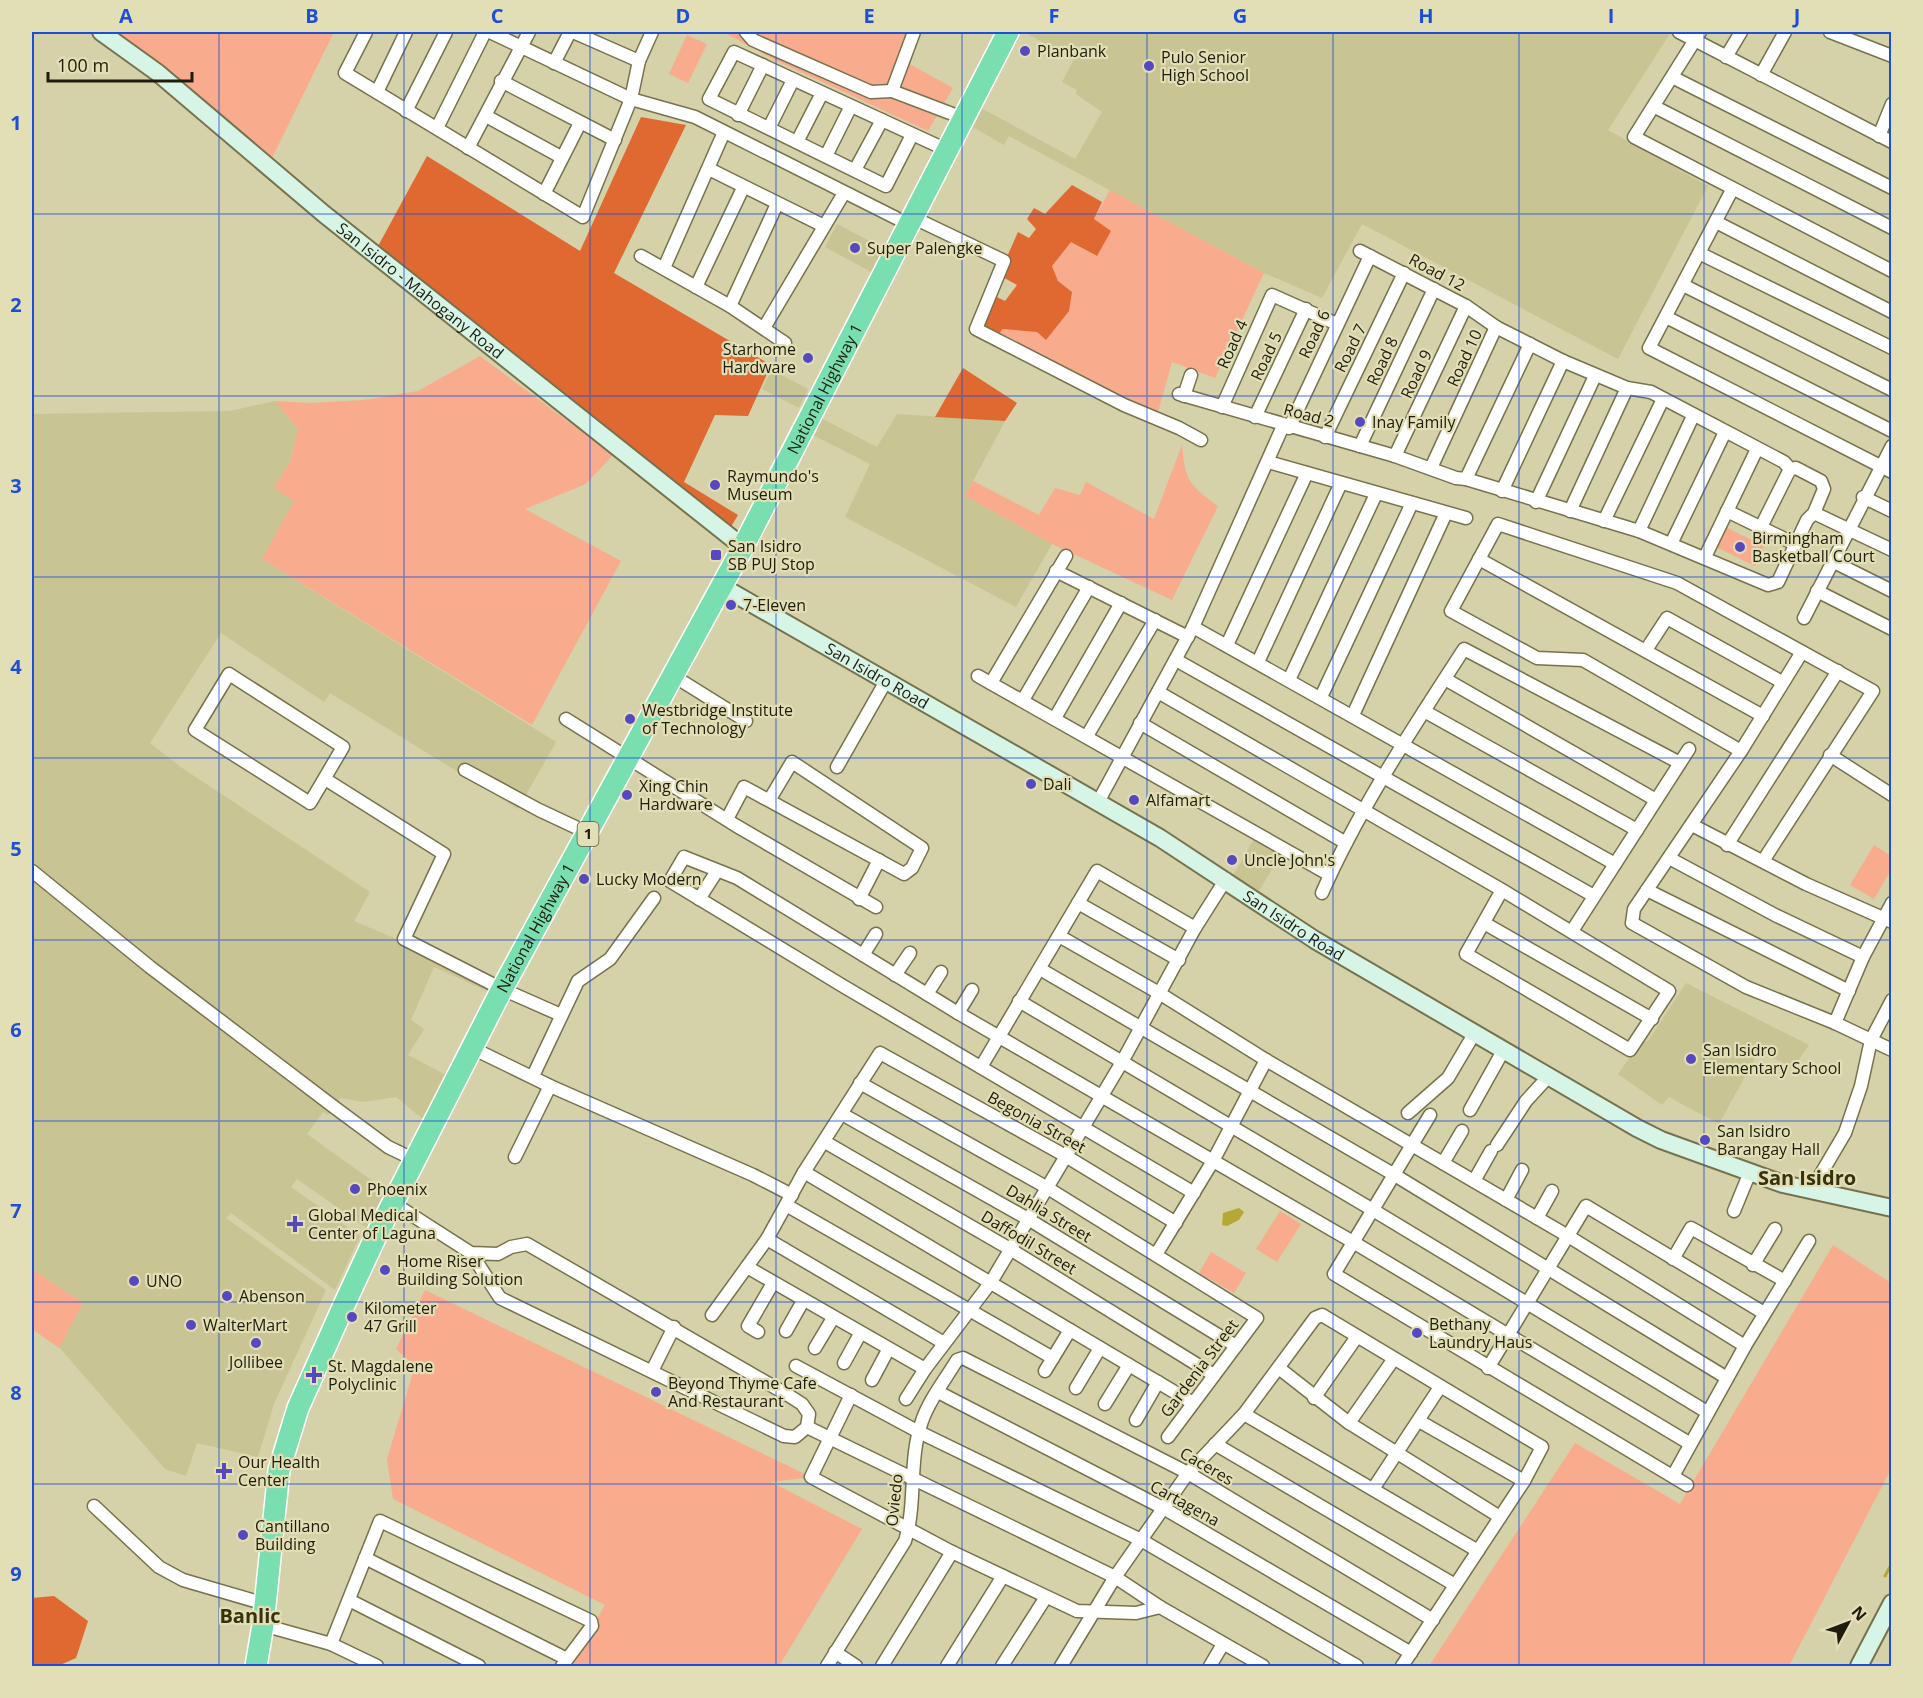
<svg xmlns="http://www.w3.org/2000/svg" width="1923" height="1698" font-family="'Open Sans',sans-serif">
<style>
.built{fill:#c9c494}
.green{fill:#f8ac8d}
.forest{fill:#e06831}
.water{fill:#b5a837}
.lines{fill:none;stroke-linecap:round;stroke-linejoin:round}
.stream{stroke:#b5a837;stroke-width:3}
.street-casing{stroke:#76724d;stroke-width:15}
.secondary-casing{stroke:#76724d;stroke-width:20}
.highway-casing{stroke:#fff;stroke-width:24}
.street{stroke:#fff;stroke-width:12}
.secondary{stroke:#d7f5e7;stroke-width:16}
.highway{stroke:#79deb0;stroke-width:21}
.grid{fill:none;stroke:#1d4ed8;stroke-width:1.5;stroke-opacity:0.55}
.poi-dot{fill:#5648bf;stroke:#e2deb5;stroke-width:2}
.labels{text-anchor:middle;stroke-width:4.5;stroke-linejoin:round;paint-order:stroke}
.shield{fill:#e2deb5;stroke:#59573f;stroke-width:1.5}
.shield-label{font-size:15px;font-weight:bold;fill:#1e1d0d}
.poi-label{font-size:16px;fill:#1e1d0d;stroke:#e2deb5;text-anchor:start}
.street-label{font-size:16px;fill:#1e1d0d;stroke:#e2deb5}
.quarter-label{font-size:20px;font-weight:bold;fill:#36320d;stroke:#e2deb5}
.neatline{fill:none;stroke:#1d4ed8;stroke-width:2}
.grid-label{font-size:20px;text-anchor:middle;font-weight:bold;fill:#1d4ed8}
</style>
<rect width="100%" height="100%" fill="#d5d1a8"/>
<!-- built -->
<g class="built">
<polygon points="1024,32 1671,32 1608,130 1708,186 1618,359 1362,224 1322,298 1264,273 1009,136 1004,145 973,127 981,108 1075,159 1102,112 1076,94 1077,90 1062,82 1074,59"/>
<polygon points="837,224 885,249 873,273 825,247"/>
<polygon points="772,370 808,389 799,408 762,389"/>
<polygon points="275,401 298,429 291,460 274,488 295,501 262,559 556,742 518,809 330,693 324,702 221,633 150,743 182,768 370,892 354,921 441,958 445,951 496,978 489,992 434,967 411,1020 424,1029 408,1055 446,1075 424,1120 396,1097 363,1102 341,1098 328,1115 323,1112 307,1134 385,1190 367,1228 297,1179 291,1187 360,1236 335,1290 231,1213 226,1218 326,1290 274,1404 258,1457 197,1443 186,1476 165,1469 59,1347 83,1303 32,1269 32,414 230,411"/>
<polygon points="897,414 1005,421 965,496 1052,544 1016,607 845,517 870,464 807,432 817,416 877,447"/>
<polygon points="1257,834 1283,850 1259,891 1233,876"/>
<polygon points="1686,983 1809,1045 1793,1068 1759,1051 1719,1124 1669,1097 1662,1105 1618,1074 1642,1040 1648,1041"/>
</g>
<!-- green -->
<g class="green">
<polygon points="116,32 334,32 270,162"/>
<polygon points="723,32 921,32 906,62 953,88 928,131 775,60"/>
<polygon points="687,35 707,44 688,83 669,74"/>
<polygon points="1110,190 1264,273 1215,378 1172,362 1156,419 995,343 1002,329 1037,332 1072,292 1058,281 1052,266 1071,241 1096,256 1094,219"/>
<polygon points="480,356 613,455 586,484 525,509 621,561 532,725 262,559 294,501 274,488 291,460 298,429 275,401 310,403 364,400 418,391"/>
<path d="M1182,445C1185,481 1189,485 1218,506L1172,600L1052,544L965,496L973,481L1039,515L1055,488L1080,495L1086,482L1154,519Z"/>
<polygon points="1725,527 1764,546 1755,566 1716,547"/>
<polygon points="1874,845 1891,856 1891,870 1874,899 1850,885"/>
<polygon points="1280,1211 1301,1224 1277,1262 1256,1249"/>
<polygon points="1833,1245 1891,1283 1891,1469 1789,1666 1429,1666 1575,1443 1680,1504"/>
<polygon points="1211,1252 1246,1273 1234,1293 1199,1273"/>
<polygon points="32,1269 83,1303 59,1348 32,1329"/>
<polygon points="425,1290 811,1477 771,1482 862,1529 779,1666 569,1666 605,1605 393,1499 387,1459 415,1366 396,1349"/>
</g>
<!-- forest -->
<g class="forest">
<polygon points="641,117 686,125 614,273 771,365 748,416 715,415 684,482 738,515 729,530 377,248 427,156 580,251"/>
<polygon points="1072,185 1102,202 1094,219 1111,231 1097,256 1071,242 1052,266 1058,281 1072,292 1069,311 1046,340 1037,332 1002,329 995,343 970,331 986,292 1005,301 1017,285 999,275 1018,232 1029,238 1036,229 1027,219 1034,208 1045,214"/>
<polygon points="963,368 1017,403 1005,421 935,417"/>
<polygon points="54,1596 88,1621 76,1658 58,1666 32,1666 32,1598"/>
</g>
<!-- water -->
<polygon class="water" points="1239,1208 1244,1212 1239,1220 1227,1226 1222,1225 1223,1213"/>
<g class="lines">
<!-- stream -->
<polyline class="stream" points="1885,1576 1892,1563"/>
<!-- street casing -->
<g class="street-casing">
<g id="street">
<polyline points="366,32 345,73 583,217 631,99 639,61 652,32"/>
<polyline points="490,32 631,99 695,117 908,224"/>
<polyline points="573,32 639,61"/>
<polyline points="746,32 753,40 871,92 892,91 914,32"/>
<polyline points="1679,32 1892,142"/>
<polyline points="1700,32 1634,137 1892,271"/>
<polyline points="1830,32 1892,56"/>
<polyline points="1726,57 1741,32"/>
<polyline points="554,63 570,32"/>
<polyline points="1761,75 1785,32"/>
<polyline points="1674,78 1892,188"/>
<polyline points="501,81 615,140"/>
<polyline points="892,91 963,118"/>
<polyline points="377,92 406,32"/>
<polyline points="1655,107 1892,228"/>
<polyline points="406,111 446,32"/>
<polyline points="738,115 763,65"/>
<polyline points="486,116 561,157"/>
<polyline points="437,128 485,32"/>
<polyline points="769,128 793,80"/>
<polyline points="912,135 886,186 709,99 734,52 947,150"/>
<polyline points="1879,136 1892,104"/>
<polyline points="797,142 822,93"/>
<polyline points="468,148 529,32"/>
<polyline points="826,156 851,106"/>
<polyline points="709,169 824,226"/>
<polyline points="855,170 882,120"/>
<polyline points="1732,190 1649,348 1892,472"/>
<polyline points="544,194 580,123"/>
<polyline points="912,217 1004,261 976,329 1124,405 1179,428 1201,440"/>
<polyline points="1716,222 1892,312"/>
<polyline points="1699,253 1892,348"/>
<polyline points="641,256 730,306 785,343"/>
<polyline points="664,268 724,132"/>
<polyline points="1683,285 1892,390"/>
<polyline points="696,287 743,188"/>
<polyline points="730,306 777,204"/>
<polyline points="1666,317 1892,431"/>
<polyline points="764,328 844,193"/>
<polyline points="1179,394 1395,456 1456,478 1466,479 1639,531 1768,585 1778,582 1807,520 1814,513 1824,489 1821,481 1796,468 1790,469 1784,462 1651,392 1627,388 1563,361 1496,327 1466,306 1360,251"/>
<polyline points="1184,396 1191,375"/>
<polyline points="1222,407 1272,295 1337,324"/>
<polyline points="1255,417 1306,309"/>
<polyline points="1289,428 1370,256"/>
<polyline points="1325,437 1404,273"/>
<polyline points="1360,446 1434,289"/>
<polyline points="1395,456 1466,306"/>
<polyline points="1268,462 1466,518"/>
<polyline points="1431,468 1496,327"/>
<polyline points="1466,479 1530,344"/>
<polyline points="1502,491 1563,361"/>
<polyline points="1863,497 1892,511"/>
<polyline points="1536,502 1595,376"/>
<polyline points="1570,511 1627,388"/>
<polyline points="1727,511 1795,544"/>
<polyline points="1814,513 1892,550"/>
<polyline points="1604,521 1663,399"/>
<polyline points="1761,527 1790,469"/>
<polyline points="1639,531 1693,416"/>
<polyline points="1671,544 1725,432"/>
<polyline points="1705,557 1757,449"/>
<polyline points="1479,559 1763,716"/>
<polyline points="1832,561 1892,591"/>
<polyline points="1056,571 1188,637"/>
<polyline points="1817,591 1892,629"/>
<polyline points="1804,618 1892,446"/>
<polyline points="1193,627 1615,864"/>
<polyline points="1227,645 1307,473"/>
<polyline points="1646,650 1667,618 1782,682"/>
<polyline points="1802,652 1741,751 1634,909 1632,923 1746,987 1835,1023 1892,1050"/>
<polyline points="1176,660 1594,896"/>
<polyline points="1258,662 1341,483"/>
<polygon points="229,674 343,747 310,803 195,730"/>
<polyline points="672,675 746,721"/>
<polyline points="978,676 1330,875"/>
<polyline points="1445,679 1656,800"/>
<polyline points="1289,680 1376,494"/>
<polyline points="991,683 1066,556"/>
<polyline points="1158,692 1502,890 1669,991 1630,1050 1466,954 1502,890"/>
<polyline points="1321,697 1412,503"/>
<polyline points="1023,700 1089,587"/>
<polyline points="1424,711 1637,830"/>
<polyline points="1353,715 1446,513"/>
<polyline points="1055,718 1121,603"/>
<polyline points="566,719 735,825 876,907"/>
<polyline points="1140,723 1346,843"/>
<polyline points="1087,736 1155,620"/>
<polyline points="1741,751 1583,660 1537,658 1451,611 1498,524 1677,583 1873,691 1763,861"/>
<polyline points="1830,755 1892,795"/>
<polyline points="837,767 886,681"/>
<polyline points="465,770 539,810 588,833"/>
<polyline points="325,779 444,854 404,939 502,989 561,1015"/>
<polyline points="1097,804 1193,627 1283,426"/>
<polyline points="727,819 744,787 904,874 912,868 922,848 792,762 770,799"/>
<polyline points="1692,825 1806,884 1892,922"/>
<polyline points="1727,845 1838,671"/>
<polyline points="1669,858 1775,915 1863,957"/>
<polyline points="32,871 150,967 334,1107 388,1147 415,1160"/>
<polyline points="1647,890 1849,991"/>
<path d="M1322,893C1360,807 1413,728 1464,649L1680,763"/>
<polyline points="699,899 717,871"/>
<polyline points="859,899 879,860"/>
<polyline points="1078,903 1179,960"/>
<polyline points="1484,923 1652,1019"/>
<polyline points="1572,931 1689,749"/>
<polyline points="1059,936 1159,993 1266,1060 1568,1236 1745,1346"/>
<polyline points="863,955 876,934"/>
<polyline points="1040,969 1393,1174 1727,1378"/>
<polyline points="895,975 910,953"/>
<polyline points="927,994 941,972"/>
<polyline points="1019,1001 1373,1210 1707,1412"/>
<polyline points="958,1013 972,990"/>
<polyline points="1835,1023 1863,957 1892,903"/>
<polyline points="472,1048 550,1086 753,1175 792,1195"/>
<polyline points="981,1067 1097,871 1195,928"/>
<polyline points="533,1076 578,981 610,959 654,898"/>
<polyline points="860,1083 1046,1187 1257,1318 1168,1437"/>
<polyline points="1470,1110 1503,1051"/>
<polyline points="1408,1113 1448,1078 1474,1034"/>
<polyline points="842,1114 1028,1219 1236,1346"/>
<polyline points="1430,1115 1334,1274 1687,1485"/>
<polyline points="825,1142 1010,1249 1214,1375"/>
<polyline points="1497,1145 1526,1101 1548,1077"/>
<polyline points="515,1157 550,1086"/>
<polyline points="1443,1163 1462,1131"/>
<polyline points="804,1172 1193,1403"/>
<polyline points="1474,1181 1491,1151"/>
<polyline points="1812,1189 1845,1133 1861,1086 1871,1040 1892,1000"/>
<polyline points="1194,1193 843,986 670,881 684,857 737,878 958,1013 1353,1242 1689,1443"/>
<polyline points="1506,1200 1522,1170"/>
<polyline points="393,1203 471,1253 500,1298 784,1436 795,1437 807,1427 809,1414 802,1404 788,1395 527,1244 511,1247 498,1254 471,1253"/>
<polyline points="786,1205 1053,1358"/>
<polyline points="1734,1211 1750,1172"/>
<polyline points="1537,1218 1552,1191"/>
<polyline points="767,1239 944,1343"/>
<polyline points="1157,1253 1213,1161 1266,1060"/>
<polyline points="1673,1259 1691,1228 1785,1281"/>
<polyline points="1753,1265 1775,1229"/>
<polyline points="747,1267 925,1369"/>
<polyline points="712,1315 767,1239 804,1172 880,1053 1064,1155 1176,1223"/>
<polyline points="786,1331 803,1301"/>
<polyline points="758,1332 748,1326 773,1283"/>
<polyline points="815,1348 833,1318"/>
<polyline points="844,1363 860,1334"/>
<polyline points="796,1366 919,1432 1141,1540 1357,1666"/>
<polyline points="1488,1368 1586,1206 1764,1313"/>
<polyline points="1280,1369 1349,1423 1500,1517"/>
<polyline points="652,1371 674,1327"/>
<polyline points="1045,1371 1070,1330"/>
<polyline points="872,1380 888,1350"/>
<polyline points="1076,1388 1100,1348"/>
<polyline points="938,1392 1165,1509 1411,1653"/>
<polyline points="851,1395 811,1477 952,1552 1077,1611 1136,1613 1160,1607"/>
<polyline points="1314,1398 1356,1338"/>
<polyline points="906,1399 925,1369 991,1282 1122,1062 1195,928 1226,879"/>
<polyline points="1105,1404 1129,1365"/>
<polyline points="1244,1414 1478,1551"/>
<polyline points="1136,1420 1158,1382"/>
<polyline points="1419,1421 1524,1481"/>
<polyline points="1349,1423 1393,1360"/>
<polyline points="807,1427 1115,1577 1160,1607 1263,1666"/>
<polyline points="1215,1444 1455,1585"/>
<polyline points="1673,1476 1745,1346 1809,1241"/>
<polyline points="1373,1489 1440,1387"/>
<polyline points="94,1506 159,1567 183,1580 265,1604"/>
<polyline points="365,1558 567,1659"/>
<polyline points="349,1600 479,1666"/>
<polyline points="263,1625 331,1644 377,1666"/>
<polyline points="331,1644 380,1521 591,1621 592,1626 562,1666"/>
<polyline points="835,1652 856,1666"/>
<path d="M827,1666L905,1541C917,1503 908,1460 922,1421C929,1400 945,1380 957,1360L963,1358L1188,1473L1433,1620"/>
<polyline points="882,1666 952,1552"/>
<polyline points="947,1666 1003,1576"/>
<polyline points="1002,1666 1046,1597"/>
<polyline points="1061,1666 1115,1577 1188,1473 1244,1414 1315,1318 1322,1315 1542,1447 1524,1481 1402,1666"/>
<polyline points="1210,1666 1223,1644"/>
</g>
</g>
<!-- secondary casing -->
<g class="secondary-casing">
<g id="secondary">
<path id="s1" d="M101,32L158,73L324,214L743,547"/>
<path id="s2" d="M721,586L1160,838L1315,940L1637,1128L1661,1140L1783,1184L1892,1208"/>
<polyline points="1859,1666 1892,1603"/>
</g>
</g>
<!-- highway casing -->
<g class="highway-casing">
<g id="highway">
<path id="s3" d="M256,1666L263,1625L279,1470L298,1408L344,1305L375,1238L502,989L743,547L1008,32"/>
</g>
</g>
<!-- street -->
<use href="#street" class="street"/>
<!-- secondary -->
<use href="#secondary" class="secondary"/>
<!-- highway -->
<use href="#highway" class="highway"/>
</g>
<!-- grid -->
<path class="grid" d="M219,32V1666M404,32V1666M590,32V1666M776,32V1666M962,32V1666M1147,32V1666M1333,32V1666M1519,32V1666M1704,32V1666M32,214H1892M32,396H1892M32,577H1892M32,758H1892M32,940H1892M32,1121H1892M32,1302H1892M32,1484H1892"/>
<!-- markers -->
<g class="poi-dot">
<circle cx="1025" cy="51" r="6"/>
<circle cx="1149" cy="66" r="6"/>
<circle cx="855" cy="248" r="6"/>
<circle cx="808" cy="358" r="6"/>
<circle cx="1360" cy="422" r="6"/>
<circle cx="715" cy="485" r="6"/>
<circle cx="1740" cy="547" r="6"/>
<rect x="710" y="549" width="12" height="12" rx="3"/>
<circle cx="731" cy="605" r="6"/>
<circle cx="630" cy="719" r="6"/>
<circle cx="1031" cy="784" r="6"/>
<circle cx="627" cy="795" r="6"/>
<circle cx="1134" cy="800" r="6"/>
<circle cx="1232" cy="860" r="6"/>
<circle cx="584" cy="879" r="6"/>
<circle cx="1691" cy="1059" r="6"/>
<circle cx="1705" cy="1140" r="6"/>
<circle cx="355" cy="1189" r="6"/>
<path d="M292 1215h6v6h6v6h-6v6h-6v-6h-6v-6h6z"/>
<circle cx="385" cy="1270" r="6"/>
<circle cx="134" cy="1281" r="6"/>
<circle cx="227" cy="1296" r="6"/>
<circle cx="352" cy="1317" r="6"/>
<circle cx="191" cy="1325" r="6"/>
<circle cx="1417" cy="1333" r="6"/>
<circle cx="256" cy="1343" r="6"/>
<path d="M311 1366h6v6h6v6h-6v6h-6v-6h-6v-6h6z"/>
<circle cx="656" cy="1392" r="6"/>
<path d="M221 1462h6v6h6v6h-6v6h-6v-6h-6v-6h6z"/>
<circle cx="243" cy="1535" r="6"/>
</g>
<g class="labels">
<!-- shield labels -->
<rect class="shield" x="577.5" y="822" width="21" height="24" rx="4.5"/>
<g class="shield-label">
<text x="588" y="839">1</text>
</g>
<!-- poi labels -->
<g class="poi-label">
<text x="1037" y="57">Planbank</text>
<text x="1161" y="63">Pulo Senior<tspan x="1161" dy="18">High School</tspan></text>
<text x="867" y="254">Super Palengke</text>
<text x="796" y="355" text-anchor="end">Starhome<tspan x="796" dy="18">Hardware</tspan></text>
<text x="1372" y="428">Inay Family</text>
<text x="727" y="482">Raymundo's<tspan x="727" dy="18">Museum</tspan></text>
<text x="1752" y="544">Birmingham<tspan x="1752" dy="18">Basketball Court</tspan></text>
<text x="728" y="552">San Isidro<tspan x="728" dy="18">SB PUJ Stop</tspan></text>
<text x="743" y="611">7-Eleven</text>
<text x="642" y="716">Westbridge Institute<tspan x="642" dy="18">of Technology</tspan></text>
<text x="1043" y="790">Dali</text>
<text x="639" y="792">Xing Chin<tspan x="639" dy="18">Hardware</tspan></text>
<text x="1146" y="806">Alfamart</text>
<text x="1244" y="866">Uncle John's</text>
<text x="596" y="885">Lucky Modern</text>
<text x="1703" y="1056">San Isidro<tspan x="1703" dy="18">Elementary School</tspan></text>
<text x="1717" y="1137">San Isidro<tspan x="1717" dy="18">Barangay Hall</tspan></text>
<text x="367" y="1195">Phoenix</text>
<text x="308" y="1221">Global Medical<tspan x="308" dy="18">Center of Laguna</tspan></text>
<text x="397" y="1267">Home Riser<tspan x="397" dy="18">Building Solution</tspan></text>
<text x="146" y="1287">UNO</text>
<text x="239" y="1302">Abenson</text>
<text x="364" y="1314">Kilometer<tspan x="364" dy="18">47 Grill</tspan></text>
<text x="1429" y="1330">Bethany<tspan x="1429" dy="18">Laundry Haus</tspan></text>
<text x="203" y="1331">WalterMart</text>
<text x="256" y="1368" text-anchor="middle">Jollibee</text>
<text x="328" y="1372">St. Magdalene<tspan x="328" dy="18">Polyclinic</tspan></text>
<text x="668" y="1389">Beyond Thyme Cafe<tspan x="668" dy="18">And Restaurant</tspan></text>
<text x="238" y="1468">Our Health<tspan x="238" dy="18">Center</tspan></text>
<text x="255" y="1532">Cantillano<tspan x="255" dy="18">Building</tspan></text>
</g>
<!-- street labels -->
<g class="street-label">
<text transform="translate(1437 272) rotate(28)" y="6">Road 12</text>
<text dy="6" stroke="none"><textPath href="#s1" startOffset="411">San Isidro - Mahogany Road</textPath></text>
<text transform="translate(1314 334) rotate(-65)" y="6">Road 6</text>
<text transform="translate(1232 344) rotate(-66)" y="6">Road 4</text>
<text transform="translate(1350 348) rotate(-64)" y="6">Road 7</text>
<text transform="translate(1266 356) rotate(-65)" y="6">Road 5</text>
<text transform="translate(1464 358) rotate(-65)" y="6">Road 10</text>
<text transform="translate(1382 361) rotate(-65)" y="6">Road 8</text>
<text transform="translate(1416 374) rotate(-65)" y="6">Road 9</text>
<text dy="6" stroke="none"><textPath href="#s3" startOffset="1410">National Highway 1</textPath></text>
<text transform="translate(1309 415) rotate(15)" y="6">Road 2</text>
<text dy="6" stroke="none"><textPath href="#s2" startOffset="180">San Isidro Road</textPath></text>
<text dy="6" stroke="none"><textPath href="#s2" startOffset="666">San Isidro Road</textPath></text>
<text dy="6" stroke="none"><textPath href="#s3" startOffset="798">National Highway 1</textPath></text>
<text transform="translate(1037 1122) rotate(29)" y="6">Begonia Street</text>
<text transform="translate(1049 1213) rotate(31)" y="6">Dahlia Street</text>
<text transform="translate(1029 1242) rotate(31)" y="6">Daffodil Street</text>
<text transform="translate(1199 1368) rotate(-53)" y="6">Gardenia Street</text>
<text transform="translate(1207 1466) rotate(30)" y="6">Caceres</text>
<text transform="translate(894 1500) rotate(-84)" y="6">Oviedo</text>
<text transform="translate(1185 1503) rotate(29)" y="6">Cartagena</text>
</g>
<!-- quarter labels -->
<g class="quarter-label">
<text x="1807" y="1185">San Isidro</text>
<text x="250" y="1623">Banlic</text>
</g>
</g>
<!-- border -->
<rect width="1923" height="1698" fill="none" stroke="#e2deb5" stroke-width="66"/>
<!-- north arrow -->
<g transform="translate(1848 1623) rotate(49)" stroke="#e2deb5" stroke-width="4.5" paint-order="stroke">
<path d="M0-4.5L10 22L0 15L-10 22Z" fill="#1e1d0d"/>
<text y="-9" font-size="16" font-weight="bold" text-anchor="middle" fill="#1e1d0d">N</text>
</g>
<!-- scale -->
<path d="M48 72v9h144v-9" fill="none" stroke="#1e1d0d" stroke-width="3"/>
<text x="57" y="72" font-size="18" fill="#1e1d0d" stroke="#e2deb5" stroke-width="4.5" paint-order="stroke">100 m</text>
<rect x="33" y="33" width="1857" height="1632" class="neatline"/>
<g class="grid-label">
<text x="126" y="23">A</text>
<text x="312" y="23">B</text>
<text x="497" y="23">C</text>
<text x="683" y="23">D</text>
<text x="869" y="23">E</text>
<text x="1054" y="23">F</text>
<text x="1240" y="23">G</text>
<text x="1426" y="23">H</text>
<text x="1611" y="23">I</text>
<text x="1797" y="23">J</text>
<text x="16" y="130">1</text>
<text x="16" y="312">2</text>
<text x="16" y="493">3</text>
<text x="16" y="674">4</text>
<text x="16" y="856">5</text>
<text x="16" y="1037">6</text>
<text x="16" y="1218">7</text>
<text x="16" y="1400">8</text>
<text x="16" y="1581">9</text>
</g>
</svg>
